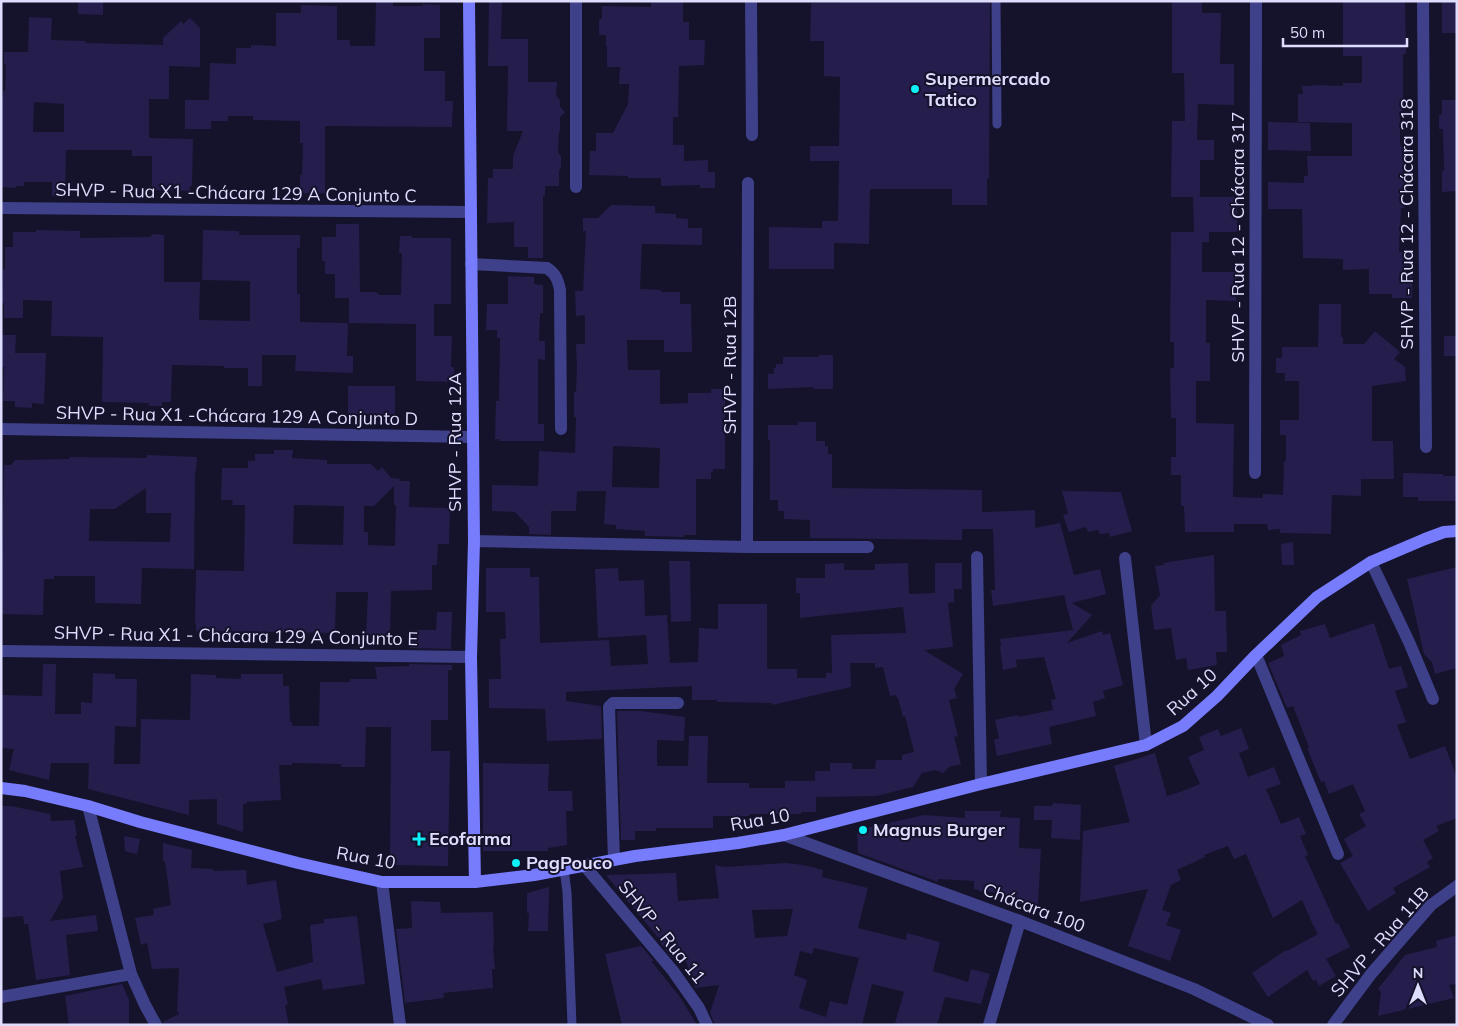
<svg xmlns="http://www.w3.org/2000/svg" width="1458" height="1026" font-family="Mulish,sans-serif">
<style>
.building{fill:#251e4c;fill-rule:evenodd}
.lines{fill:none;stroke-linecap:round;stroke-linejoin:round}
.lane{stroke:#3e4089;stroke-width:9}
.street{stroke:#3e4089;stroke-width:12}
.secondary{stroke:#767cfc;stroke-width:12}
.poi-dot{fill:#0ef1f9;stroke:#15122b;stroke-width:2}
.labels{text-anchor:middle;stroke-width:4;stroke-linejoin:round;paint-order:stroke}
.poi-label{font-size:18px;font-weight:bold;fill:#dfddfe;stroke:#15122b;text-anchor:start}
.street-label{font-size:18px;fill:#dfddfe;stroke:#15122b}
</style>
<rect width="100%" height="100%" fill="#15122b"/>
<!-- building -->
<g class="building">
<polygon points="78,1 103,1 103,15 78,14"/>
<polygon points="651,1 683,1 683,22 689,22 689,40 705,40 704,65 679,66 678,117 673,117 673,145 684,145 684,161 708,160 708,172 715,172 715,188 700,188 700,185 661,186 661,178 628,178 628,176 589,175 590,151 596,151 596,133 613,133 628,104 629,84 619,84 620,67 607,67 607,46 606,46 606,35 599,35 599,19 602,19 602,6 651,7"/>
<polygon points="840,1 990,1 989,178 987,178 987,205 952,205 952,189 870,189 869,244 834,243 834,269 769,269 769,227 822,228 822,221 838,221 839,161 810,161 810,146 839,146 840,77 824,76 824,41 810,41 811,3 840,3"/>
<polygon points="1172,1 1202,1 1202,13 1221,13 1220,64 1234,64 1234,105 1198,104 1197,140 1214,140 1214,160 1200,160 1200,197 1237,197 1237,232 1209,232 1209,242 1202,242 1202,272 1237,272 1236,301 1206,300 1206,343 1210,343 1210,381 1196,381 1196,423 1234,424 1233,497 1263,498 1263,494 1283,495 1284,461 1286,461 1286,435 1280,435 1280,420 1299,420 1299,381 1285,381 1285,373 1276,373 1276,358 1282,358 1282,347 1318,347 1319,304 1341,304 1341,337 1343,337 1343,344 1364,344 1375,331 1400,352 1394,359 1405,367 1406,381 1372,386 1372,441 1393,441 1394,479 1361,479 1361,496 1332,495 1331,534 1280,533 1280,529 1268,530 1267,524 1234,524 1234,532 1185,532 1184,506 1181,506 1181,475 1171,475 1171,457 1176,457 1176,418 1171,418 1170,368 1174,368 1174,342 1170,342 1171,232 1194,232 1193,197 1171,197 1172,121 1185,121 1184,73 1172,73"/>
<polygon points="1343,1 1405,1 1406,50 1406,54 1403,54 1403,95 1402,117 1400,117 1400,142 1401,147 1407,147 1407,189 1404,191 1404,208 1401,208 1399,252 1413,252 1412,298 1392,298 1392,294 1369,294 1369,269 1343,270 1343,259 1303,258 1302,209 1268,209 1268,182 1304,183 1304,176 1308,176 1307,156 1352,156 1352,123 1298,122 1298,94 1303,94 1302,86 1313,86 1313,85 1343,86 1343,83 1362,83 1362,56 1343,56"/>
<polygon points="1442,1 1457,1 1456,33 1442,33"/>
<polygon points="376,2 393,2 393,6 423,6 423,4 440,5 440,38 424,38 424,71 445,71 445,101 453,101 452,127 325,126 325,193 300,193 300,175 302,175 303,143 300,143 300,121 253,120 253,116 228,116 228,121 211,121 211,129 185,129 185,100 209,100 210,63 236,64 236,48 251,48 251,45 276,46 276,13 301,13 301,5 337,6 337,40 350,40 350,46 375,46"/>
<polygon points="489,2 502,2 501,39 528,39 528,82 557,82 556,95 560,101 560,107 565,112 560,117 560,131 559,131 558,152 561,156 561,167 559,171 559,186 545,186 545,195 543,196 543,258 528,258 528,247 514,247 514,222 487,223 488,178 493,178 493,169 513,169 513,156 523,131 507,131 508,66 488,66"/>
<path d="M29,17L52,18L51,40L86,41L85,43L163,45V38L181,21L183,24L190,18L200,28V67L169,66V99H149V138L193,139L192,186H190V191L152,190V156H132V150H66L65,196H52V182H24V186H16V188L1,187V97H3V91H5L6,65L4,64V52H28ZM34,102L64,104V132H33Z"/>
<polygon points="1442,100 1457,100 1457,191 1442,192 1442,171 1444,171 1443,129 1439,129 1439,115 1442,114"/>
<polygon points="1268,122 1310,123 1311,151 1268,150"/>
<path d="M611,205L655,206V213L676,214V218L688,219V228H702V245L642,244L640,289L661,290V292H680V304H691L692,352H664V340H627L628,370H660V404L688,403V393H711V389H725V469H713V472H711V479H696V535H684V537L645,536V531L616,529V525L604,524L606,491H577L576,511H551V535L529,534V527L515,512L492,511V485L538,486L539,451L575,453L576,417H574V392H576L577,367L576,344H585V315L576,316L575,291H583L586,231H583V218H598ZM613,446L660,448L659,488L612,487Z"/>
<polygon points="336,224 359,224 360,292 376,292 379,295 401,295 402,253 399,253 400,236 412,236 412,238 451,238 451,304 434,304 434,336 452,336 451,367 454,367 454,382 416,381 416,324 349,323 349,298 335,298 335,274 325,274 325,261 322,261 322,237 336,237"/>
<polygon points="36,230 80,231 80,238 151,237 152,234 164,235 164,282 200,282 199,320 250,321 250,281 202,280 203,230 239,231 239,235 300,235 300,248 297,248 297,294 300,294 300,322 348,323 347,356 353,356 353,373 295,371 296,355 262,355 262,386 248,386 248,368 224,368 224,366 172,365 171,402 162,402 162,406 149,406 149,403 102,402 103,337 51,336 52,301 23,300 23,318 4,318 4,303 1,303 1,289 2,289 3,269 5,269 5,247 13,247 13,232 36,232"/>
<polygon points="508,276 534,277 534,284 543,285 543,313 540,313 539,341 545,341 545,360 538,359 538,424 544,424 544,441 499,441 499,439 495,439 496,401 499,401 500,338 497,338 497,330 486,330 487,304 508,304"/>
<polygon points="2,335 16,335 15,353 46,353 44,404 32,403 32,408 15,407 15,401 3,401 4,367 1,367"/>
<rect x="1444" y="336" width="13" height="20"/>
<polygon points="819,355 833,355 833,389 814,389 814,387 768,389 768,374 774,374 774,368 776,368 776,364 783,364 783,357 819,357"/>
<rect x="348" y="386" width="47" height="28"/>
<polygon points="798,422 816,422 816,441 825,441 825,446 828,446 828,454 832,454 832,488 982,490 982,512 1035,510 1035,528 1060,523 1074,575 1100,569 1106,594 1072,603 1092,615 1067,643 1102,631 1103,635 1110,633 1123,685 1103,691 1105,698 1093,702 1096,716 1049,727 1052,744 997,756 994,740 999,738 995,720 1018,715 1018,717 1053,710 1051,700 1056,699 1044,657 1016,660 1017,667 1003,670 1000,647 1001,646 1000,639 1073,630 1064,595 993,606 991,590 995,590 993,529 962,529 962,540 810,538 810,520 784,519 784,511 778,511 778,500 770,500 770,440 768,440 768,425 798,425"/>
<path d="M274,450H293L292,458L327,460V464H371L378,471L382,467L391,478L401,479L399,481H410L409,507L450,508L449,544H438L437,565H432V590L391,591L390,636L366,635L368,592H336L335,633L196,631V624H195L196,570L244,571L245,505H232L233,500H221L222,468H248V461H255V454H274ZM394,486V505H396L395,546L368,545V532H364V506H374ZM294,505L344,506L343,545L293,544Z"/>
<path d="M147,455L197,457L196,471H195L194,569L142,568L141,604L95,603V576H54V579H44L43,615L1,614L4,465H11L15,460L70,459V457L147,458ZM146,488V513H171L170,542L89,541L90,509H115Z"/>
<polygon points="1403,473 1443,474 1443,476 1457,476 1457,501 1418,501 1418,497 1403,497"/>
<polygon points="1062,491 1121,492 1132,531 1110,537 1109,533 1100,534 1098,530 1088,532 1086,527 1069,532 1063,515 1068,514"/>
<polygon points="1293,542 1294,565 1282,565 1281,544"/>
<polygon points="1214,555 1215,611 1226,611 1227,652 1216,652 1217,665 1188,670 1186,658 1176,660 1171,628 1154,630 1151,606 1160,595 1155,566 1164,565 1163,563"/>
<polygon points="669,561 690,561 691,621 671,622"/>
<polygon points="844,563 844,570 875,570 875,564 908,563 909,594 935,593 935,563 962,563 962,589 954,589 954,602 948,603 953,647 924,650 963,674 954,689 957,698 949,700 958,736 954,737 961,764 949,767 943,773 935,770 922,773 913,787 876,796 816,797 816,812 801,812 801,814 749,814 749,816 713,816 713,828 656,828 656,831 635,831 635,840 621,840 617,711 641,711 685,717 684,741 657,740 657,766 688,766 689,736 708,736 707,783 749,783 749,788 785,788 785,781 815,781 815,771 830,771 830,763 852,763 852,769 875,769 876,760 902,760 902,755 914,752 905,716 903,717 898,698 897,698 896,695 890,696 883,667 875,668 875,663 850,663 851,687 772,705 772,703 717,702 717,700 692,700 692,686 566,692 566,701 601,706 602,739 547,741 545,709 489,708 489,679 501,679 500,639 506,639 505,612 486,612 486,568 530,568 530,577 539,577 540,643 609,640 611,666 648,664 646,635 598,638 595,569 618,568 619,581 644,580 645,616 667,615 670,663 698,662 699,628 718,629 718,604 767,604 767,669 797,669 797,678 826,678 826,673 832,673 831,635 906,633 903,607 800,618 800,593 796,593 796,578 825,578 825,564"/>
<polygon points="1457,567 1457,668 1435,674 1432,662 1424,654 1407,579"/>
<polygon points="437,612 452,612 451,649 410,648 410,630 436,630"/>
<polygon points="1374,623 1389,669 1401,666 1408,687 1395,691 1406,722 1397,725 1410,759 1445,746 1457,778 1457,818 1436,826 1439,831 1423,840 1433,858 1427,862 1430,867 1393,888 1396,893 1368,911 1340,863 1353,856 1344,839 1366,826 1359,814 1365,811 1353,784 1329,794 1324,781 1321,782 1307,748 1309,747 1293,706 1287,708 1268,663 1284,656 1281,645 1301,635 1300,631 1325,624 1330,638"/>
<polygon points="43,664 56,664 55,714 81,714 81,702 92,703 93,673 115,674 115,679 137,679 136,727 115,726 114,764 140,764 141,719 190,720 191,674 216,675 216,678 241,679 241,674 283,674 283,686 289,686 290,722 292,722 292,726 319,726 320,682 350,682 350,679 377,679 375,667 409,666 409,664 452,665 452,670 448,670 448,720 431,720 431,751 450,751 448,866 390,865 391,727 366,727 365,767 341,767 341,764 292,763 292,765 279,765 281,800 246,802 247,804 243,804 243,832 217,824 217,799 189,800 189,815 88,789 89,763 51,763 49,780 9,770 14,749 1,748 1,695 42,696"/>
<polygon points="1241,728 1249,749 1239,753 1248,777 1274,767 1281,784 1266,789 1281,824 1299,817 1306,834 1300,836 1308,855 1305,856 1336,924 1338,923 1350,947 1326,959 1336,976 1319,986 1316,980 1313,981 1307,970 1268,997 1252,973 1286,950 1287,951 1318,934 1313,925 1302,900 1273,918 1246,854 1234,859 1228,846 1204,855 1205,857 1177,870 1181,880 1171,885 1162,910 1171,913 1166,925 1181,930 1170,961 1128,946 1148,889 1080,902 1083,831 1130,822 1114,766 1155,753 1167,796 1183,791 1200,784 1188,757 1204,750 1199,737 1218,729 1221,736"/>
<polygon points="483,763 549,764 548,791 572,791 573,811 566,811 567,845 548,848 548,851 483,851"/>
<polygon points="1053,803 1081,805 1080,840 1051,838 1052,820 1034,820 1034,806 1052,806"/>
<polygon points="1,806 11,806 50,814 51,821 74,820 77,835 75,836 83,867 60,871 63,898 50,921 96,915 98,931 66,935 70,975 36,980 28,924 24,924 23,916 1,918"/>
<polygon points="965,811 1001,811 1000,817 1020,818 1019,848 1041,849 1038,905 1019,904 1019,898 1002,896 1003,893 979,891 979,890 974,889 974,881 938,879 938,882 858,853 857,830 924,815 965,818"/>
<polygon points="124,836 140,839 137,854 125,851"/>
<polygon points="163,843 192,850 191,868 213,869 213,871 246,870 247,885 276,880 282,919 277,920 277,921 263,924 277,972 313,962 310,925 324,923 324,919 357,916 365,984 323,990 321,979 284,987 288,1004 285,1006 289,1025 164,1025 163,1022 179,1014 177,1011 179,968 152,969 147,943 141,945 135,918 154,915 153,909 171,905 165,861 163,861"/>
<path d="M786,863L803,865L823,870L822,877L868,888L858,928L906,940L907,933L940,942L933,971L968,982L971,969L990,974L981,1004L945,997L937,1025H903L895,1023L904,992L872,984L862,1025H715L710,1013L719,985L695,988L684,956L672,958L659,941H661L606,875L676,873L678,901L719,898L715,865L724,867ZM793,909L787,936L755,938L752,910ZM814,948L859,958L847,1005L830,1001L826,1017L799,1008L807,980L794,975L800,951L812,954Z"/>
<polygon points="549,887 548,931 528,931 529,913 527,913 527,893"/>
<polygon points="411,901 440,902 441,913 493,912 494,946 493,947 495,969 492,969 493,988 443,993 444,998 405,1003 396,929 412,928"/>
<polygon points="1457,935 1457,984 1449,985 1454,998 1378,1016 1381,992 1378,989 1405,955 1437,947 1436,941"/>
<polygon points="641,946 654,961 651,961 680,997 697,1025 622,1025 605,954"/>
<polygon points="122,984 129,1000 129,1025 69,1025 65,996"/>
</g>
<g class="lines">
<!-- lane -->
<g class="lane">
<polyline points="996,1 997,124"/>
<polyline points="564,869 567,892 572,1025"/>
</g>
<!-- street -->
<g class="street">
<polyline points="576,1 576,187"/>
<polyline points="751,1 752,135"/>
<polyline points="1423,1 1426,447"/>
<polyline points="1,208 471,212"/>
<path d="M471,264L547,268C556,274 558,280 560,290L561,429"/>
<polyline points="1,429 473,437"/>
<polyline points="1255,473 1256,1"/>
<polyline points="474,541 747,547 868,547"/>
<polyline points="747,547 748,183"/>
<polyline points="977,557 981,784"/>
<polyline points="1125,558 1146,745"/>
<polyline points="1371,562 1409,642 1433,699"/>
<polyline points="1,651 471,657"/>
<polyline points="1256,655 1338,854"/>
<polyline points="88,806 131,974 145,1005 156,1025"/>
<polyline points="784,835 1020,921 1194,989 1268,1025"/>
<polyline points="614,860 609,707 613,703 678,703"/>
<polyline points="584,865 673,971 699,1008 707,1025"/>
<polyline points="382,882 400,1025"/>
<polyline points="1,997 131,974"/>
<polyline points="989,1025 1020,921"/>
<polyline points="1333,1025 1371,974 1431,905 1457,886"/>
</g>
<!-- secondary -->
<g class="secondary">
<polyline points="469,1 474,541 471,657 475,882"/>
<polyline points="1,788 25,791 88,806 140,822 298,863 382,882 475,882 534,875 635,856 738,843 784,835 981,784 1146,745 1183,726 1217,696 1256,655 1317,597 1371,562 1425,539 1444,532 1457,531"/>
</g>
</g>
<!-- markers -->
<g class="poi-dot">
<circle cx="915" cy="89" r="5"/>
<circle cx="863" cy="830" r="5"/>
<path d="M416.5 831.5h5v5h5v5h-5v5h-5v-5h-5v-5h5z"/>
<circle cx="516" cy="863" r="5"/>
</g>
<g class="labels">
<!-- poi labels -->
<g class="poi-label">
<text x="925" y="85">Supermercado<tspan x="925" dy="21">Tatico</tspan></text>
<text x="873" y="836">Magnus Burger</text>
<text x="429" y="845">Ecofarma</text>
<text x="526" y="869">PagPouco</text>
</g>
<!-- street labels -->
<g class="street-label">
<text transform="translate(236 193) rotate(1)" y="6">SHVP - Rua X1 -Chácara 129 A Conjunto C</text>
<text transform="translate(1407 224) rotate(-90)" y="6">SHVP - Rua 12 - Chácara 318</text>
<text transform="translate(1238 237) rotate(-90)" y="6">SHVP - Rua 12 - Chácara 317</text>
<text transform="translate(730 365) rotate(-90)" y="6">SHVP - Rua 12B</text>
<text transform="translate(237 416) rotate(1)" y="6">SHVP - Rua X1 -Chácara 129 A Conjunto D</text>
<text transform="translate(455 442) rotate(-90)" y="6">SHVP - Rua 12A</text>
<text transform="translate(236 636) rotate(1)" y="6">SHVP - Rua X1 - Chácara 129 A Conjunto E</text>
<text transform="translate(1192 692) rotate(-42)" y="6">Rua 10</text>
<text transform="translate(760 820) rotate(-10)" y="6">Rua 10</text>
<text transform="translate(366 858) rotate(10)" y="6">Rua 10</text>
<text transform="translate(1034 908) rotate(21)" y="6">Chácara 100</text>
<text transform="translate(662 932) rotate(51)" y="6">SHVP - Rua 11</text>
<text transform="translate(1380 942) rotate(-49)" y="6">SHVP - Rua 11B</text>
</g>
</g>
<!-- border -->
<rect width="1458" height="1026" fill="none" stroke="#dfddfe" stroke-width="5"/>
<!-- north arrow -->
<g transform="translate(1418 986)" stroke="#15122b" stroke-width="4" paint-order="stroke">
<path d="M0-4L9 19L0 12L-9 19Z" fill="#dfddfe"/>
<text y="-8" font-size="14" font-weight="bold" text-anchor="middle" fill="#dfddfe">N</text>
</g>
<!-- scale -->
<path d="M1283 38v8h124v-8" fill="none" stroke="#dfddfe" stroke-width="2.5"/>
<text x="1290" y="38" font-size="15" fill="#dfddfe" stroke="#15122b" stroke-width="4" paint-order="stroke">50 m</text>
</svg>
